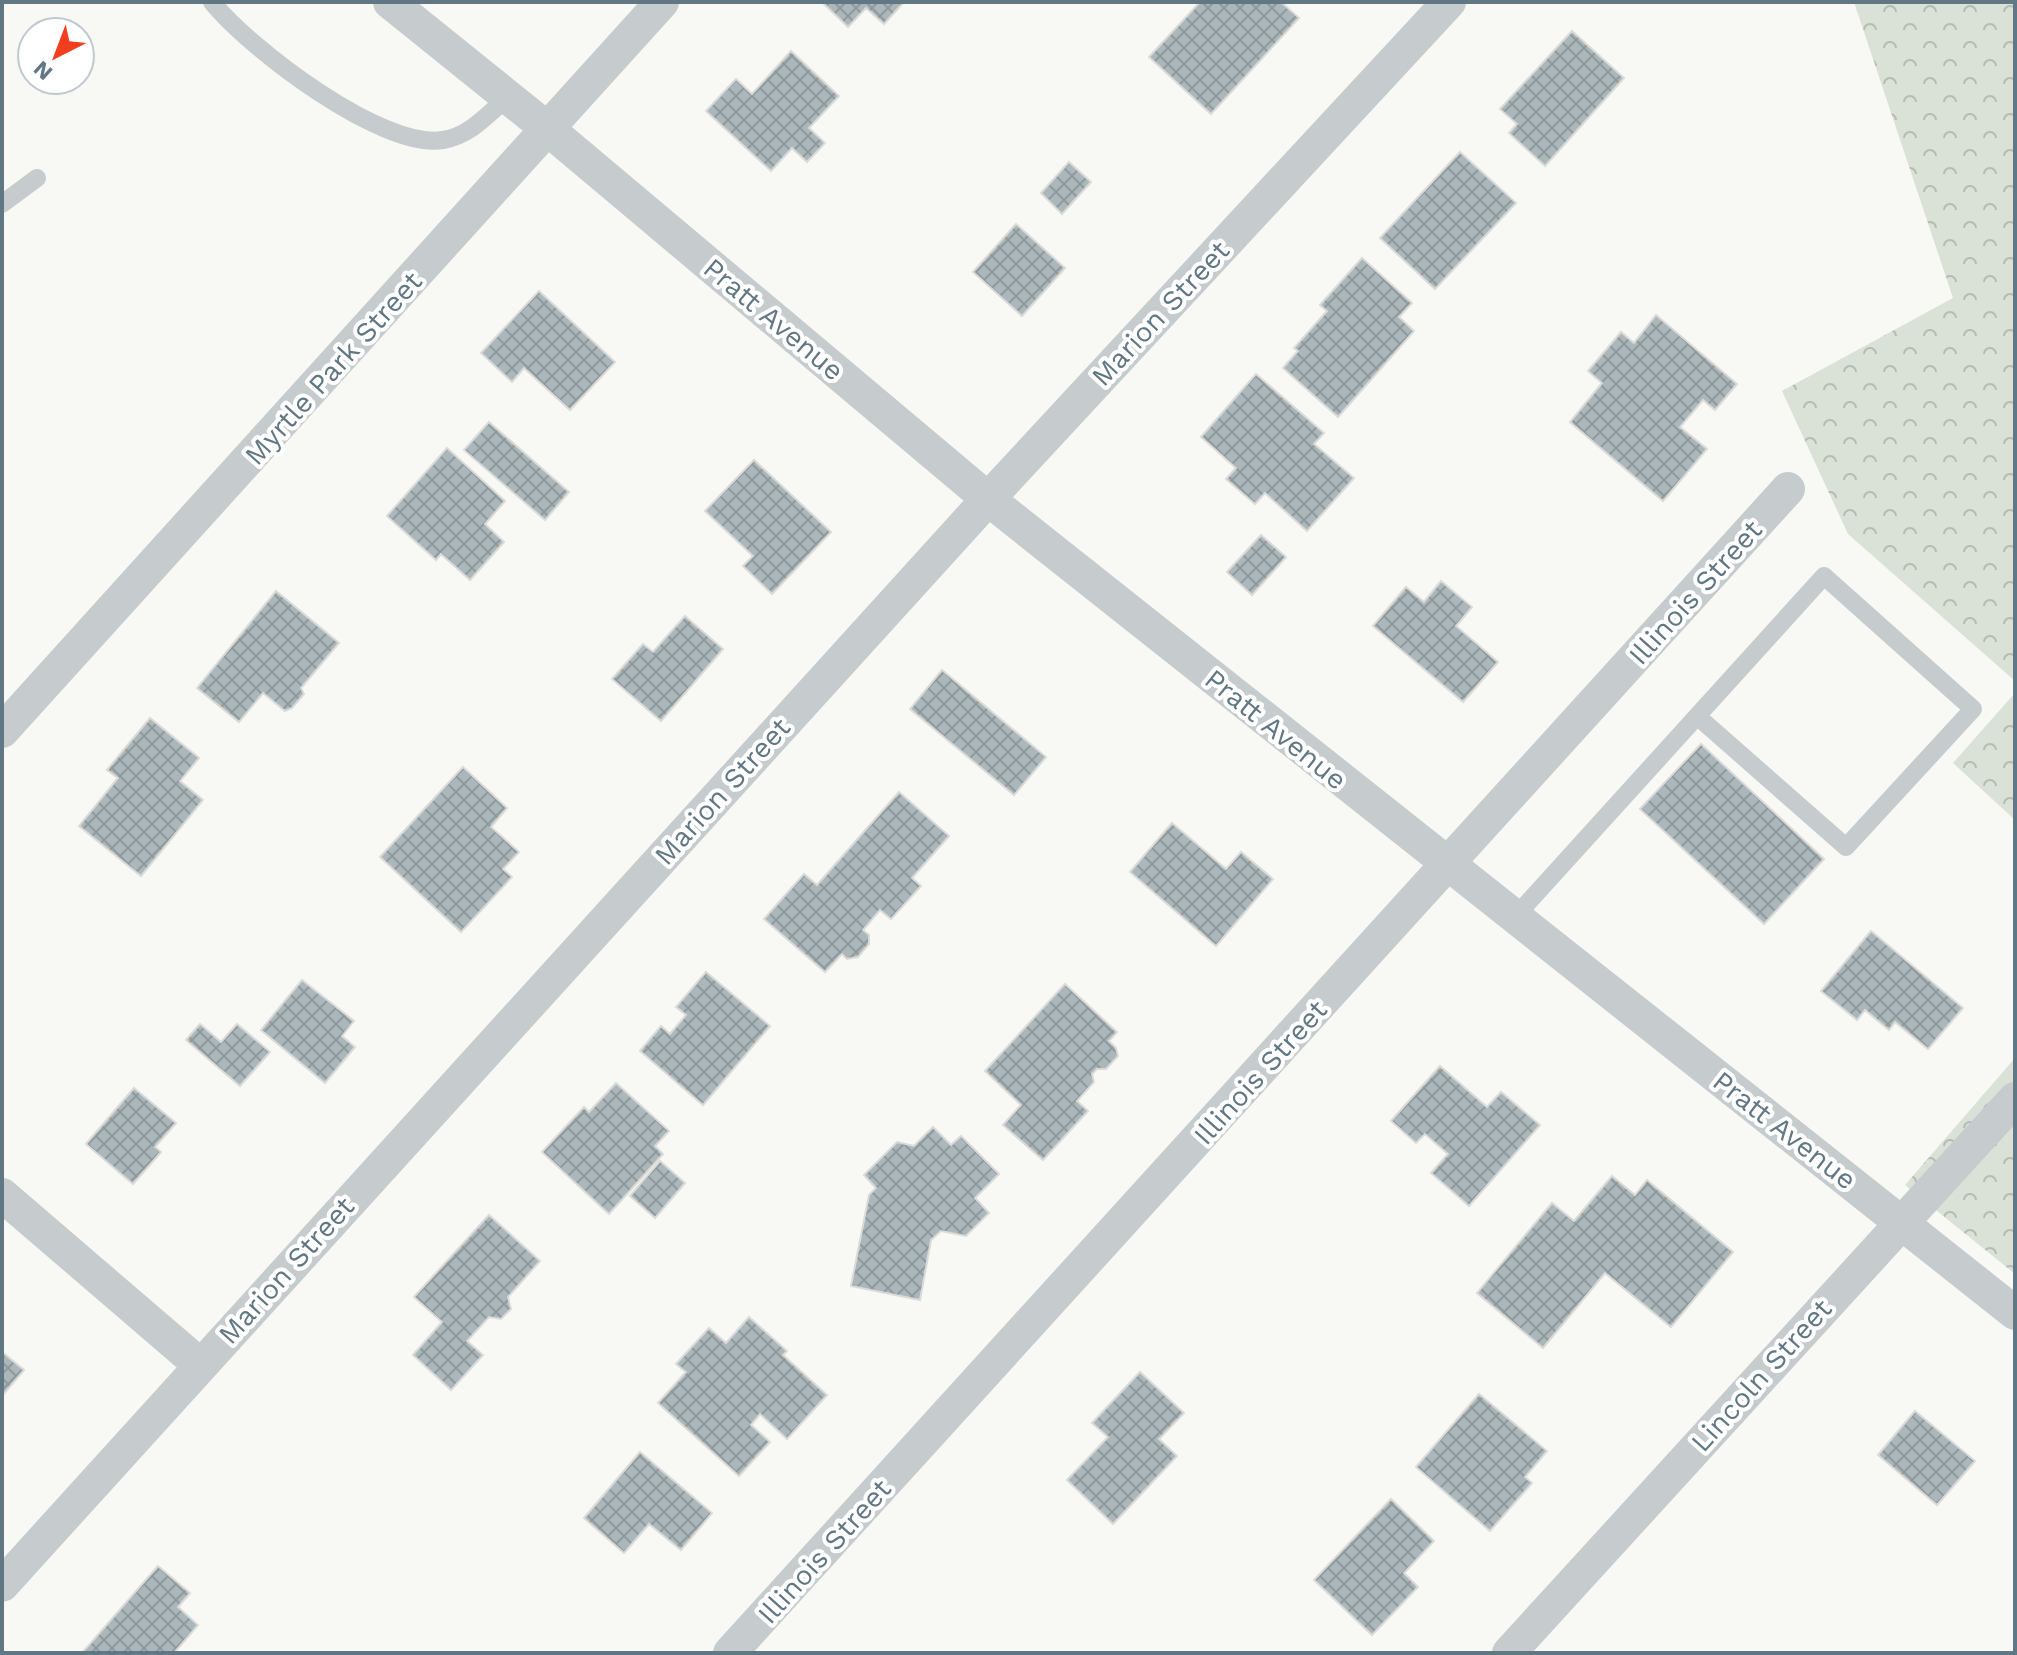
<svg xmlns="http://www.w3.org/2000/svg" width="2017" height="1655" font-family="'Work Sans',sans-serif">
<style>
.forest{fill:url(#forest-crowns)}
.building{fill:url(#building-cross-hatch);stroke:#dadad8;stroke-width:2}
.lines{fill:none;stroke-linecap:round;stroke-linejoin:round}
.service{stroke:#c6cbce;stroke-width:18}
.minor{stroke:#c6cbce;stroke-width:34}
.labels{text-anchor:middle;stroke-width:8;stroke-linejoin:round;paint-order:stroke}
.street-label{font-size:28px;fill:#617783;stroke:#fff}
</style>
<defs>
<pattern id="forest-crowns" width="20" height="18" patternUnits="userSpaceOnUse" patternTransform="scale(2)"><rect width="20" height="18" fill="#dae1d6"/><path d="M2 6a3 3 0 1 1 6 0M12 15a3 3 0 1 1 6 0" fill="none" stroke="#b4bbb3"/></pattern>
<pattern id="building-cross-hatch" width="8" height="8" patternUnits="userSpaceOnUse" patternTransform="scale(2)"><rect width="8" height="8" fill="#acb7bb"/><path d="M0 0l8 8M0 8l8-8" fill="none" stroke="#8f9a9d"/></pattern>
</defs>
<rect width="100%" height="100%" fill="#f8f8f5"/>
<!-- forest -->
<g class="forest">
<polygon points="1854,2 2015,2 2015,681 1848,534 1782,391 1953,298"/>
<polygon points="2015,693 2015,820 1953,763"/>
<polygon points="2015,1058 2015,1274 1905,1185"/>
</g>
<!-- building -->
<g class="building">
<polygon points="822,2 904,2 884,24 866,8 848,27"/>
<polygon points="1200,2 1281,2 1299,18 1211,114 1149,57"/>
<polygon points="1572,31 1624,78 1545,166 1509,133 1517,124 1500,109"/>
<polygon points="791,51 839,96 809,128 825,143 807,162 792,148 771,171 706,111 736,79 752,94"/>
<polygon points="1460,152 1516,203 1435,289 1380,238"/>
<polygon points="1069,162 1091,182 1062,214 1041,193"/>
<polygon points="1016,224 1065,268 1022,316 973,272"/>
<polygon points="1362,258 1412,303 1399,317 1414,331 1338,417 1283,368 1298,351 1294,348 1327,311 1320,305"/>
<polygon points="539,291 615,362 570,410 524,368 512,382 481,353"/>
<polygon points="1656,315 1737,384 1715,410 1703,400 1680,427 1707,449 1663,501 1570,422 1602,383 1588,371 1621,332 1634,343"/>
<polygon points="1256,374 1324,433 1314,444 1354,478 1307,531 1265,493 1255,504 1226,479 1236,468 1201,437"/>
<polygon points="489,422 569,492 545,520 464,450"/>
<polygon points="447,448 505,501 485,524 504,542 470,580 441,554 436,560 387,516"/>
<polygon points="754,460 831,532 772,594 743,566 753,556 705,511"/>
<polygon points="1261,535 1286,557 1252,595 1227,572"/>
<polygon points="1441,581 1472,607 1456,626 1498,662 1463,702 1373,626 1406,587 1424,602"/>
<polygon points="276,591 339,643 301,688 304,694 292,708 285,711 263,693 239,722 197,688"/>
<polygon points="685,616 723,649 661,721 612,679 643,644 653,652"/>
<polygon points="942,670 1046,757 1014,795 910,709"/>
<polygon points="150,718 199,758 180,781 203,800 141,876 79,826 118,778 107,770"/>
<polygon points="1701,744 1824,859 1764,924 1640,809"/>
<polygon points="463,767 507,808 491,827 519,852 503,869 512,877 461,932 380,857"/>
<polygon points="899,792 949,836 912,878 921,886 891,919 880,910 863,930 869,935 869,944 858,957 847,959 842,954 825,972 764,919 804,874 817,885"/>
<polygon points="1172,823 1226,869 1241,852 1273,879 1216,946 1130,872"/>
<polygon points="1871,931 1963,1008 1928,1049 1895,1022 1889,1030 1865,1010 1857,1020 1821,991"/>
<polygon points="706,972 770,1026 703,1105 640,1051 661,1026 670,1034 686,1015 676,1007"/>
<polygon points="302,980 354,1021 342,1036 355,1047 325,1083 261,1030"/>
<polygon points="1065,984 1117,1032 1109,1041 1116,1048 1118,1056 1106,1069 1097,1069 1092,1074 1094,1082 1077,1101 1088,1111 1043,1160 1003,1125 1021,1105 985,1071"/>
<polygon points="200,1024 221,1042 237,1024 270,1052 240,1086 186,1040"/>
<polygon points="1440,1066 1487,1107 1501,1092 1540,1125 1469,1206 1431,1173 1448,1154 1425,1134 1416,1143 1391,1121"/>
<polygon points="616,1083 669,1131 655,1146 663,1154 609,1214 542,1152 584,1107 589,1112"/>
<polygon points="134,1088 176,1123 155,1147 161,1152 133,1184 86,1144"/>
<polygon points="933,1127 951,1145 961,1136 999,1174 975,1198 989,1213 966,1236 941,1231 931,1240 920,1300 851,1286 869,1195 876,1188 864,1175 897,1142 914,1146"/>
<polygon points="660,1161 685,1183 655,1218 630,1196"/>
<polygon points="1612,1176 1635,1195 1647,1180 1733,1252 1671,1327 1605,1273 1543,1348 1477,1293 1552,1203 1574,1221"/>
<polygon points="489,1215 540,1261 508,1297 511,1309 501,1319 489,1317 467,1341 483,1355 451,1390 413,1355 442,1322 414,1297"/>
<polygon points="749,1317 787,1351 783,1355 827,1395 787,1439 760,1414 751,1425 770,1442 739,1476 658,1403 686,1372 676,1364 709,1328 726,1343"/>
<polygon points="2,1352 24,1370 2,1396"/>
<polygon points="1140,1372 1184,1413 1159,1439 1177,1456 1113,1524 1067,1480 1108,1437 1092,1423"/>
<polygon points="1479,1394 1547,1451 1525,1477 1532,1483 1490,1531 1416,1467"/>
<polygon points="1915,1411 1975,1461 1937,1505 1878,1455"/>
<polygon points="640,1452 712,1513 681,1550 649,1524 624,1553 584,1518"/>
<polygon points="1391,1499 1434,1541 1404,1573 1418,1587 1372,1635 1314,1580"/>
<polygon points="158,1566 190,1593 178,1607 198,1625 174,1653 82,1653"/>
</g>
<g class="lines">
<!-- service -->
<g class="service">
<path d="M212,2C249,48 382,150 443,140C470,136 488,114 508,97"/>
<polyline points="2,204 37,178"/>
<polyline points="1514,918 1824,576 1973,709 1846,847 1697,716"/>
</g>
<!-- minor -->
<g class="minor">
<polyline points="390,2 549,130 988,499 2015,1313"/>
<polyline points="2,731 662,2"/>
<polyline points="2,1195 200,1365"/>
<polyline points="2,1585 988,499 1449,2"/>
<polyline points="730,1653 1788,489"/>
<polyline points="1509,1653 2015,1099"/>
</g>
</g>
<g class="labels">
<!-- street labels -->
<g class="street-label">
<text transform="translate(1160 313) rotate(-47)" y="10">Marion Street</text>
<text transform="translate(774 319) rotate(40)" y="10">Pratt Avenue</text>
<text transform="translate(333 368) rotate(-48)" y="10">Myrtle Park Street</text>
<text transform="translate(1695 592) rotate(-48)" y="10">Illinois Street</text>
<text transform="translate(1276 729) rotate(39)" y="10">Pratt Avenue</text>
<text transform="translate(722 791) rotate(-48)" y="10">Marion Street</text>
<text transform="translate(1260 1072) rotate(-48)" y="10">Illinois Street</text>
<text transform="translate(1785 1130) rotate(38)" y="10">Pratt Avenue</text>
<text transform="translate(286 1270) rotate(-48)" y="10">Marion Street</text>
<text transform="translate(1761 1375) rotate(-48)" y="10">Lincoln Street</text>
<text transform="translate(824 1551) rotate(-48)" y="10">Illinois Street</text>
</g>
</g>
<!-- border -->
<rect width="2017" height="1655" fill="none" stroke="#617783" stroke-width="8"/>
<!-- north arrow -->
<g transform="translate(56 56) rotate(222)"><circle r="38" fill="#ffffff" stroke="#c0c9cd" stroke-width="2"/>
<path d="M0-6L14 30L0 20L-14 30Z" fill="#f03e1e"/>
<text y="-12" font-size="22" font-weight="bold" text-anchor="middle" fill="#617783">N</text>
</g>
</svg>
